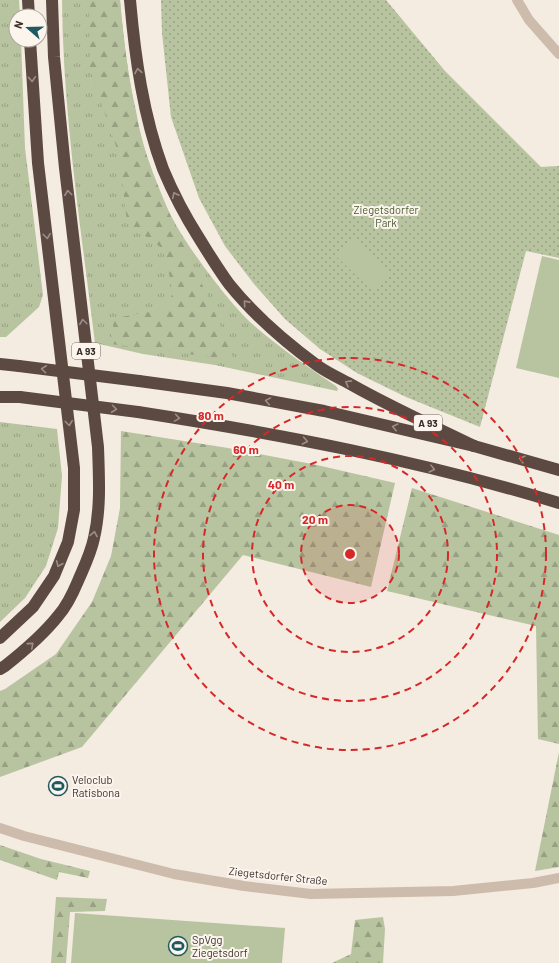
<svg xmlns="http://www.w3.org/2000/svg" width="559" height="963" font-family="Barlow,sans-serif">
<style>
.grass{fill:url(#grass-tufts)}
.forest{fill:url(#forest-firs)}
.park{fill:url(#park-dots)}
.garden{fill:#b8c4a0}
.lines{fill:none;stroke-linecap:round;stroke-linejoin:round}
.minor{stroke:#cdbbac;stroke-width:10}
.tertiary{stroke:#cdbbac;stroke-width:10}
.motorway{stroke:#5c4a42;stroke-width:12}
.motorway-bridge{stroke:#5c4a42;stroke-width:12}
.oneway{stroke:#9c8e87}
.ring{fill:none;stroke:#d62828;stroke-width:2;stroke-dasharray:7 5}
.labels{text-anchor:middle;stroke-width:4;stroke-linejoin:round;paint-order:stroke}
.shield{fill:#fbf5ee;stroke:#756b66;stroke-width:1}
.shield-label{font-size:10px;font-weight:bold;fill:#3b302b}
.park-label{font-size:11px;fill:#4a5a2e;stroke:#fbf5ee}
.poi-label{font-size:11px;fill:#3b302b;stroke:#fbf5ee;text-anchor:start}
.street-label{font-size:11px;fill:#3b302b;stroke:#fbf5ee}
.centre{fill:#d62828;stroke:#fbf5ee;stroke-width:2}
.ring-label{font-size:12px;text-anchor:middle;font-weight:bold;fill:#d62828;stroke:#fbf5ee;stroke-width:4;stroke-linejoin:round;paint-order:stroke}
</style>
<defs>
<pattern id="grass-tufts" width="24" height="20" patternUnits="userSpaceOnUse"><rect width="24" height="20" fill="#b8c4a0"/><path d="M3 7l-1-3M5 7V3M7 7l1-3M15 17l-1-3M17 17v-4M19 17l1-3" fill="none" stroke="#97a083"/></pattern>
<pattern id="forest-firs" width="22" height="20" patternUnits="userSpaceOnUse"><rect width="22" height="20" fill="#b8c4a0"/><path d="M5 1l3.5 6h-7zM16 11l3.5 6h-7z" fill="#97a083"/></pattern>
<pattern id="park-dots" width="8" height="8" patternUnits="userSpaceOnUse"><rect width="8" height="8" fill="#b8c4a0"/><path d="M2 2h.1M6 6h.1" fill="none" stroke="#97a083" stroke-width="1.8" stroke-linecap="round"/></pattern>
</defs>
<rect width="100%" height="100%" fill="#f4ebe1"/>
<!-- grass -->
<g class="grass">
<polygon points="0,0 19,0 20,16 16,16 16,40 21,40 25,148 43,295 39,307 6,337 0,337"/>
<path d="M62,0H120C127,76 138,157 176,225C187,244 200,262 213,279C227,297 241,315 258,329C283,350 309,368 336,386L338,389L337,391L215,365L143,354L95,343C81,229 63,115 62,0Z"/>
<polygon points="0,422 57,429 62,476 58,528 46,566 25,598 0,622"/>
</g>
<!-- forest -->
<g class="forest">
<path d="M89,0H120C123,37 128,75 136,111C138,122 140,134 143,144C167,219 207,287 234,360L111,344L114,318L167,309L173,292L164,250L127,222L119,155L90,69Z"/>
<polygon points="121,431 228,448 317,465 395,483 371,587 243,555 82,747 0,777 0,691 5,689 56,654 92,602 111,556 120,508"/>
<polygon points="412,488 559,535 559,744 538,739 536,626 387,591"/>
<polygon points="559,752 559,867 535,871"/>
<polygon points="0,845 41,859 90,871 88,878 59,872 57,880 0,860"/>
<polygon points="56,897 107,899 105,911 70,912 66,963 51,963"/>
<polygon points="383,917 385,929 383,963 332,963 351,954 355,920"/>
</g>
<!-- park -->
<polygon class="park" points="161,0 386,0 445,71 541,167 559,166 559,258 526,251 480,427 406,397 357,373 320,349 285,319 254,284 225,246 199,198 171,117 162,33"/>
<!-- garden -->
<g class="garden">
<polygon points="353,237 389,273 371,290 335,255"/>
<polygon points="542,256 559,260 559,378 516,368"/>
<polygon points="75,913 285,928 282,963 71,963"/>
</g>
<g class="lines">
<!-- minor -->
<polyline class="minor" points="517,0 529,20 559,54"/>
<!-- tertiary -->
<polyline class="tertiary" points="0,828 24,836 174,874 244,886 311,894 453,891 533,883 559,878"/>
<!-- motorway -->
<g class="motorway">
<polyline points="28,0 29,16"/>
<path d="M130,0C135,57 143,115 163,169C173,193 185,216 199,238C209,254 218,269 229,284C254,315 285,342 318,366C328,373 341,379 352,385C391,407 433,426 474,446"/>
<polyline points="0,364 19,366"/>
<polyline points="139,381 227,393 324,411 474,446 559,470"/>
<polyline points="0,397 20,397"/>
<path d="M138,412C280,434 422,461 559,503"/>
<polyline points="0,638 33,607 54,576 68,542 74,510 74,468 38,163 30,40"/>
<path d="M0,669L5,666C24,651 43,635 58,616C67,606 73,593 78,581C84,567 91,553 94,538C101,508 99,477 98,447L65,168L54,57L52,0"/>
</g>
<!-- motorway-bridge -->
<g class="motorway-bridge">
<polyline points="19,366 139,381"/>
<polyline points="20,397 138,412"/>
</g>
</g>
<!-- one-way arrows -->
<defs><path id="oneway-chevron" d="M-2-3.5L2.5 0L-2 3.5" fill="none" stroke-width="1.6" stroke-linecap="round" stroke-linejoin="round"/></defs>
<g class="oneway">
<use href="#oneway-chevron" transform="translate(138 71) rotate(-100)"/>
<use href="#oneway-chevron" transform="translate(32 79) rotate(86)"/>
<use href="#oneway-chevron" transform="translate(68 193) rotate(-97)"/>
<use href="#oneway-chevron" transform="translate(175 195) rotate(-116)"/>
<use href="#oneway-chevron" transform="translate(47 236) rotate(83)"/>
<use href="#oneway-chevron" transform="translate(246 303) rotate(-132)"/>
<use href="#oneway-chevron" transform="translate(83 322) rotate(-97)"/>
<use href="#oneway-chevron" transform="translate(44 369) rotate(-173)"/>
<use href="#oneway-chevron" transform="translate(348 383) rotate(-151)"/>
<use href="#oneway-chevron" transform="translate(268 401) rotate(-170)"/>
<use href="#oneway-chevron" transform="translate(114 409) rotate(7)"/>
<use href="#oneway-chevron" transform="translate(177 418) rotate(9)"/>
<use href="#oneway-chevron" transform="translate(69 423) rotate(83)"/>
<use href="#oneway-chevron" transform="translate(395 427) rotate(-167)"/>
<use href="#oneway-chevron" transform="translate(305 441) rotate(11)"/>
<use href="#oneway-chevron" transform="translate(522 459) rotate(-164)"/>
<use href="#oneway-chevron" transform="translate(432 469) rotate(14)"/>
<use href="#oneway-chevron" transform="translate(94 534) rotate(-80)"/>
<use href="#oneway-chevron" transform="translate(59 564) rotate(113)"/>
<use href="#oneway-chevron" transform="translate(31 645) rotate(-41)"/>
</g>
<!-- distance rings -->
<circle cx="350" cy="554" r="49" fill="#d62828" fill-opacity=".12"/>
<g class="ring">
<circle cx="350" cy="554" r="49"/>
<circle cx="350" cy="554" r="98"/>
<circle cx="350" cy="554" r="147"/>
<circle cx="350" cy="554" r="196"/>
</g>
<!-- icons -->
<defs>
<g id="stadium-ring" transform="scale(1)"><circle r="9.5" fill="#fbf5ee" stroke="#1f5a5e" stroke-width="1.5"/><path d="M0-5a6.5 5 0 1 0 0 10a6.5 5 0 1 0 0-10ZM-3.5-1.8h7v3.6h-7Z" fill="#1f5a5e"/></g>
</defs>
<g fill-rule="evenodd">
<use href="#stadium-ring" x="58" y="786"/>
<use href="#stadium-ring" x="178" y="946"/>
</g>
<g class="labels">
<!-- shield labels -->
<g class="shield">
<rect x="72" y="343" width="28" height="16" rx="3"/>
<rect x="414" y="415" width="28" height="16" rx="3"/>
</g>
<g class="shield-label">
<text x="86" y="355">A 93</text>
<text x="428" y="427">A 93</text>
</g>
<!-- park labels -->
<g class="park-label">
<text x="386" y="214">Ziegetsdorfer<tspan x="386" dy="13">Park</tspan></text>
</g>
<!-- poi labels -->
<g class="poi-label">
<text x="72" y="784">Veloclub<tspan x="72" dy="13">Ratisbona</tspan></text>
<text x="192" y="944">SpVgg<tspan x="192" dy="13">Ziegetsdorf</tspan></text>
</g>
<!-- street labels -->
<g class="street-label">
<text transform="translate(278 876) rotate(6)" y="4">Ziegetsdorfer Straße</text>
</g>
</g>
<circle cx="350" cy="554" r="6" class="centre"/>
<g class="ring-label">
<text x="211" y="420">80 m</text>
<text x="246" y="454">60 m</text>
<text x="281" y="489">40 m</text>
<text x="315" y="524">20 m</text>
</g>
<!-- north arrow -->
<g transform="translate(28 28) rotate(290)"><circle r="19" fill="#fbf5ee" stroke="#aea6a0"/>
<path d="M0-3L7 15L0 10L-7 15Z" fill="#1f5a5e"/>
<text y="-6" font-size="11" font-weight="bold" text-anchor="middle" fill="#3b302b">N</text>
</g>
</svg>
